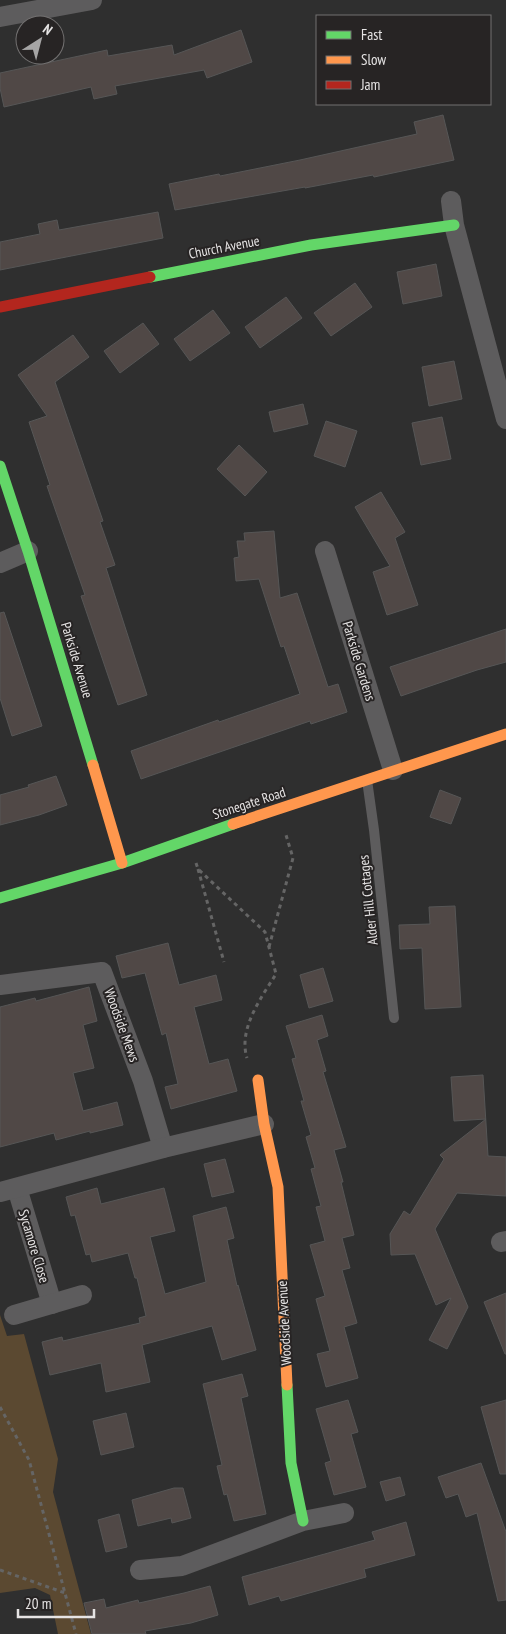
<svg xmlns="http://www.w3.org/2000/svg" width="506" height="1634" font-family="'PT Sans Narrow',sans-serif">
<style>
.green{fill:#5b4931}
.building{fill:#504846;stroke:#565656}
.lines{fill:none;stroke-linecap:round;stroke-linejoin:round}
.path{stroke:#656565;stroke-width:3;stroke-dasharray:4 4;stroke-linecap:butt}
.lane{stroke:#5d5c5d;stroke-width:10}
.street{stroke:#5d5c5d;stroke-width:20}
.fast{stroke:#63d668;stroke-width:11}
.slow{stroke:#ff974d;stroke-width:11}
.jam{stroke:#b3261e;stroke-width:11}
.labels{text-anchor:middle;stroke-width:4;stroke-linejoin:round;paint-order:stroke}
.street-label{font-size:14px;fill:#e6e4e4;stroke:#272424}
</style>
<rect width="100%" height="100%" fill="#2f2f2f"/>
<!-- green -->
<polygon class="green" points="0,1315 7,1336 24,1334 58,1459 53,1492 91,1634 58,1634 50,1595 35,1588 0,1593"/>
<!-- building -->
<g class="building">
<polygon points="241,30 252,62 207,78 204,70 115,86 117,94 94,99 91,87 4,107 0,88 0,73 107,50 108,56 172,45 174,55"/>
<polygon points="443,115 454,160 374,177 373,175 305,188 305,187 175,210 169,184 219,174 220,176 300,160 417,134 414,122"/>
<polygon points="158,212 163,238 0,270 0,242 40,234 38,224 57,220 59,230"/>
<polygon points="436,264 442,296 403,304 397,272"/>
<polygon points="355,283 372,307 331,336 314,313"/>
<polygon points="286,297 302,318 260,348 245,327"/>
<polygon points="213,310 230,333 190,361 174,339"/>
<polygon points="143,323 159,344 120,373 104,351"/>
<polygon points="73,335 89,357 55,382 103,521 100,522 115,565 106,568 147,695 118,705 81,596 85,595 47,486 50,485 29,422 47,416 18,375"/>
<polygon points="454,361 462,399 429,406 422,367"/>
<polygon points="303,404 308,424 274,432 269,412"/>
<polygon points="442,417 451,459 421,465 412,423"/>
<polygon points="326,421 357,431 345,467 314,456"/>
<polygon points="239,445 267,472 245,496 217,469"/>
<polygon points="381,492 405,532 395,538 418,605 387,615 373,572 390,566 355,507"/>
<polygon points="274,531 280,598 297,593 328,687 338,684 347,712 311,724 310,721 141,779 131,751 218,720 219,722 300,694 284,646 281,647 259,579 236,581 234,558 239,557 237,541 245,541 244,533"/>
<polygon points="4,612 42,726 12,736 0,698 0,613"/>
<polygon points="506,629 506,662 477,670 401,696 390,667"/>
<polygon points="56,776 67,805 39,815 0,825 0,795 29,787 28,785"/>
<polygon points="440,790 461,798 451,824 430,817"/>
<polygon points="455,906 461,1007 425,1009 422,948 400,949 399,925 430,924 429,907"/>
<polygon points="168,943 179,985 216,975 222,1000 194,1007 209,1064 228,1059 237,1091 171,1109 165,1087 178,1084 166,1033 162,1035 145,973 122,978 116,956"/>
<polygon points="323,968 333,1001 309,1008 300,975"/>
<polygon points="89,987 97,1021 83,1025 94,1068 73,1073 83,1111 117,1102 123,1125 90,1133 90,1131 56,1140 54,1133 0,1147 0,1007 35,998 36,1001"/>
<polygon points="322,1015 328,1036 317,1040 326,1071 323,1072 346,1147 334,1150 343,1182 341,1182 354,1235 342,1238 350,1268 342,1270 357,1323 344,1327 358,1378 326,1387 317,1354 330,1351 316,1299 325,1296 310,1245 325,1241 316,1207 321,1206 311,1169 315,1168 306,1137 311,1135 301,1101 304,1101 292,1059 296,1058 286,1026"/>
<polygon points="483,1075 488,1156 506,1157 506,1196 457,1193 435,1229 468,1307 447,1349 429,1340 451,1298 436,1305 415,1254 391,1255 390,1234 404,1211 410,1215 444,1159 440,1155 486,1119 454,1121 451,1077"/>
<polygon points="225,1159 234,1192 212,1197 204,1164"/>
<polygon points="97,1188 101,1204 164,1188 175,1231 150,1237 165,1294 206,1282 193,1216 226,1207 234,1238 227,1240 237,1286 238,1285 256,1350 222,1360 212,1326 142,1345 150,1382 106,1392 101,1363 50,1375 42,1342 62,1337 63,1341 140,1323 139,1318 146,1316 137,1278 135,1278 128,1253 92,1262 90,1254 86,1255 75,1215 71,1216 66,1197"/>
<polygon points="506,1293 506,1354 505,1354 484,1302"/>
<polygon points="242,1374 248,1396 241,1398 266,1514 234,1521 227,1494 224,1495 217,1466 222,1465 203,1384"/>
<polygon points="348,1400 358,1432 351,1434 366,1487 334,1495 325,1463 331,1461 316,1409"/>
<polygon points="506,1400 506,1474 500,1474 481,1407"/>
<polygon points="126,1413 134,1447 101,1455 93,1421"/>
<polygon points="481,1463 506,1532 506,1600 498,1601 477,1513 466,1517 458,1494 446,1498 438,1477"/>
<polygon points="400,1477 405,1495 386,1501 380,1482"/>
<polygon points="174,1488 183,1488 191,1518 172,1523 171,1518 138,1526 132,1500"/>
<polygon points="119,1514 127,1547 106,1552 98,1520"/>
<polygon points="406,1522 415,1555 364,1569 366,1577 281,1601 279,1596 249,1605 242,1577 375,1540 372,1532"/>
<polygon points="210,1586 218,1615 191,1623 145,1631 146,1634 92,1634 84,1603 104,1599 106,1608 138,1600 139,1603 184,1593"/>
</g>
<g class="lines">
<!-- path -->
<g class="path">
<path d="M196,863L198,869L265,932L276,974C261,998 238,1029 247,1058"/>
<polyline points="198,869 224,962"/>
<polyline points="269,947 293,858 286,835"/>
<polyline points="0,1407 29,1460 76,1634"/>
<polyline points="0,1570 65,1593"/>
</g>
<!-- lane -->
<polyline class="lane" points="367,780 374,830 394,1018"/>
<!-- street -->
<g class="street">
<polyline points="0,17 92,0"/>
<polyline points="451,201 454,225 506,419"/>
<polyline points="325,551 393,770"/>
<polyline points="0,563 28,551"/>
<polyline points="0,985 102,972 143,1081 163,1148"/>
<polyline points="17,1188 52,1304"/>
<polyline points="0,1192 163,1148 264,1124"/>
<polyline points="501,1242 506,1241"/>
<polyline points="14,1315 82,1295"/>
<polyline points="140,1570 182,1566 303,1521 344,1513"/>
</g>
<!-- fast -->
<g class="fast">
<polyline points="150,277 311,245 454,225"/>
<polyline points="0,466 28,551 93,765"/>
<polyline points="0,898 122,863 233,824"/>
<polyline points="287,1385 291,1463 303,1521"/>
</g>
<!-- slow -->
<g class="slow">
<polyline points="93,765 122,863"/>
<polyline points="233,824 506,734"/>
<polyline points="258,1080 264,1124 278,1187 287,1385"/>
</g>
<!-- jam -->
<polyline class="jam" points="0,307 150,277"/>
</g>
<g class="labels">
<!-- street labels -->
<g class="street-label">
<text transform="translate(224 247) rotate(-11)" y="5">Church Avenue</text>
<text transform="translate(77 660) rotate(73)" y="5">Parkside Avenue</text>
<text transform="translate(359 661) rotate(73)" y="5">Parkside Gardens</text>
<text transform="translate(249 803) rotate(-18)" y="5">Stonegate Road</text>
<text transform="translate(368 900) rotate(-96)" y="5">Alder Hill Cottages</text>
<text transform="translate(122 1025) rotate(70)" y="5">Woodside Mews</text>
<text transform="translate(34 1246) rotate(73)" y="5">Sycamore Close</text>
<text transform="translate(284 1323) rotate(-93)" y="5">Woodside Avenue</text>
</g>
</g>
<!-- legend -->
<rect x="316" y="15" width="175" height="90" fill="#272424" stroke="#737171"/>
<rect x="326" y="31" width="25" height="8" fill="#63d668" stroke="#737171"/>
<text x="361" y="40" font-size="15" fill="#e6e4e4">Fast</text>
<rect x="326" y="56" width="25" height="8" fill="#ff974d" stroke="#737171"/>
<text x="361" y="65" font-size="15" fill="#e6e4e4">Slow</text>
<rect x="326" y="81" width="25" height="8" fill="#b3261e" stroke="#737171"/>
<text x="361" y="90" font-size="15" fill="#e6e4e4">Jam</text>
<!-- north arrow -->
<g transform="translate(40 40) rotate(36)"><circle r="24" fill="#272424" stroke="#737171"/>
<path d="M0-4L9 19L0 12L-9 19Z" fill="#a6a5a5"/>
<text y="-8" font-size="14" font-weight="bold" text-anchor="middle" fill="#e6e4e4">N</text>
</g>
<!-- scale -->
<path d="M18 1609v8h76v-8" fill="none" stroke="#e6e4e4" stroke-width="2.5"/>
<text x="25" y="1609" font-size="15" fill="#e6e4e4" stroke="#272424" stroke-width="4" paint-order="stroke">20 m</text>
</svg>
